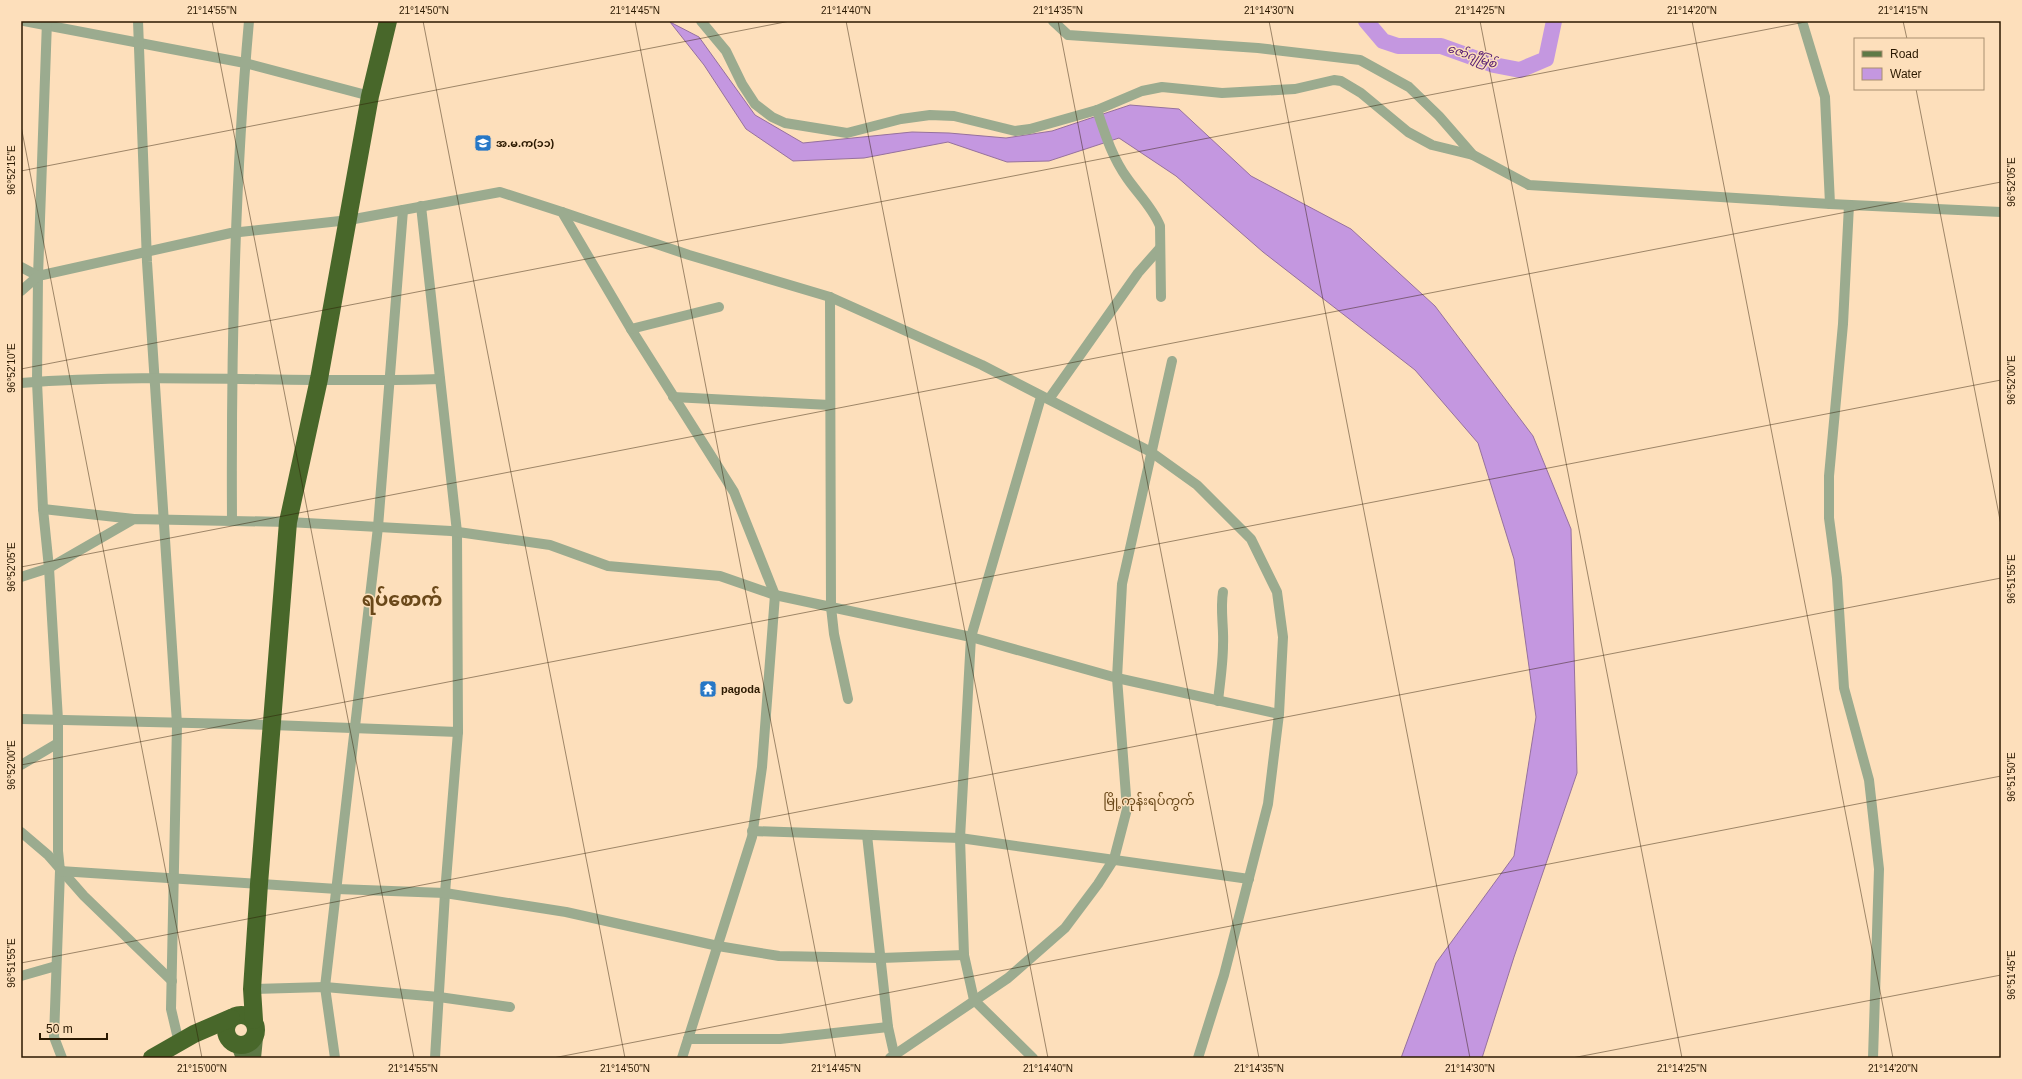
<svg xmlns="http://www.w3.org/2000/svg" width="2022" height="1079" font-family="Arial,'Noto Sans Myanmar',sans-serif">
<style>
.water{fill:#c497e0;stroke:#96719d}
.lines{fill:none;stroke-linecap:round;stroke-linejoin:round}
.river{stroke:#c497e0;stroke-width:16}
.street{stroke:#9bab8f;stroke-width:10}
.primary{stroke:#5e7946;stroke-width:16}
.highway{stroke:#48672a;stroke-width:18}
.ticks{fill:none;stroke:#2b1901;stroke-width:1;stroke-opacity:0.45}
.labels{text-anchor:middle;stroke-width:3;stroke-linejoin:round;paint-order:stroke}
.poi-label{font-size:11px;font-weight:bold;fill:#2b1901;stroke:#fddfbb;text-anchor:start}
.water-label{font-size:12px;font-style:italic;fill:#561d73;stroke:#fddfbb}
.quarter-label{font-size:13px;fill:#6a4819;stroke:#fddfbb}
.town-label{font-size:19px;font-weight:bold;fill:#6a4819;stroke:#fddfbb}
.neatline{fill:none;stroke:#2b1901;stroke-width:1.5}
.ticks-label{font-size:10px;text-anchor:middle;fill:#2b1901}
</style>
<rect width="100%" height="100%" fill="#fddfbb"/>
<!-- water -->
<polygon class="water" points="670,22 699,37 755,115 803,143 912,132 949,133 1006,138 1052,131 1130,105 1179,109 1251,176 1351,229 1435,306 1533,436 1571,529 1577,773 1514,957 1482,1058 1401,1058 1436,963 1514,856 1536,717 1514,559 1478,443 1415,370 1263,252 1176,176 1119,138 1049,161 1007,162 948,142 864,158 793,161 746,129 704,65"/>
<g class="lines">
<!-- river -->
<polyline class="river" points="1366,21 1383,41 1398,46 1441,46 1494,65 1520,70 1546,59 1554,21"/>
<!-- street -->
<g class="street">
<polyline points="24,21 245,63 370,96"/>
<polyline points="47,21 38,276 37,382 43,509 49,568 58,720 58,851 60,871 54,1037 62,1058"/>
<polyline points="138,21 147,262 177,724 171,1009 179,1043"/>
<polyline points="701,21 726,51 742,84 755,104 772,117 785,123 847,133 901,119 930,115 954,116 1015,131 1030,129 1097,110 1142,91 1162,87 1222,93 1295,89 1334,80 1341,81 1361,93 1408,132 1432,145 1473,155"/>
<polyline points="1053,21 1068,35 1258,48 1360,60 1409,87 1439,116 1473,155 1529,185 1830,204 2001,212"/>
<polyline points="1802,21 1825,97 1830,204"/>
<path d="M1097,110C1105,134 1112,157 1127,178C1138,194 1153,208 1160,226L1161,297"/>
<polyline points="1849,205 1843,324 1829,476 1829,518 1837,578 1844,688 1869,780 1879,869 1873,1058"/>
<polyline points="421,206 457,532 458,732 445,893 435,1058"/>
<polyline points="562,212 689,255 830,297 982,365 1151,452 1197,485 1251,539 1277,592 1283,637 1279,714 1268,804 1224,975 1198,1058"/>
<polyline points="21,267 38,276"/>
<polyline points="21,291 38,276 231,233 349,220 500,192 562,212 631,329 734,492 775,595 762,767 752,837 682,1058"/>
<polyline points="830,297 831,607 834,634 848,699"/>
<polyline points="631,329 719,307"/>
<path d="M21,383C161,372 300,384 440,379"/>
<polyline points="673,397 830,405"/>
<polyline points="1049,399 1138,273 1160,248"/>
<polyline points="43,509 134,519"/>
<path d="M232,520C231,354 234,187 249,21"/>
<polyline points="21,577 49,568 134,519 288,522 451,531 550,545 608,566 720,576 775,595 971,637 1117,678 1279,714"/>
<path d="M1218,701C1220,682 1223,663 1223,645C1224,627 1220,610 1223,592"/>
<polyline points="21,719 272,725 458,732"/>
<polyline points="21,765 58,743"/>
<polyline points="752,831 960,838 1249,879"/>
<polyline points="21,832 48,855 84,896 172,981"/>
<polyline points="867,835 888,1027 895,1058"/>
<polyline points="60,871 337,889 445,893 566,912 718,946 779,956 881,958 964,955"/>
<polyline points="21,976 56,966"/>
<polyline points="252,989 325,987 439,997 510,1007"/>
<polyline points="688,1039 780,1039 888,1027"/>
<polyline points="335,1058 325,987 378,527 403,210"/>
<polyline points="890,1058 1008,978 1065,928 1098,884 1114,859 1127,809 1117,678 1122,584 1172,361"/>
<polyline points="1033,1058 974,1000 964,955 960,838 971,637 1041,397"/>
</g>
<!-- primary -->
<g class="primary">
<polyline points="239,1045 244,1058"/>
<polyline points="253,1058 255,1038"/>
</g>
<!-- highway -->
<g class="highway">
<circle cx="241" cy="1030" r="15"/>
<polyline points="254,1020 252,989 259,884 288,522 319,379 370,96 388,21"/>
<polyline points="152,1058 194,1034 231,1018"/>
</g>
</g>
<!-- ticks -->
<path class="ticks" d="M212,21L414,1058M423,21L625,1058M635,21L836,1058M846,21L1048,1058M1058,21L1259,1058M1269,21L1470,1058M1480,21L1682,1058M1692,21L1893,1058M1903,21L1907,39M1916,89L2001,525M21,126L202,1058M21,171L790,21M21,369L1810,21M21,567L2001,182M21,765L2001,380M21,963L2001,578M553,1058L2001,776M1572,1058L2001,975"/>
<!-- icons -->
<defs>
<g id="school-square" transform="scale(0.9)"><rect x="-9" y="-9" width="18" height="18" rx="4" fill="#2677c6" stroke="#fddfbb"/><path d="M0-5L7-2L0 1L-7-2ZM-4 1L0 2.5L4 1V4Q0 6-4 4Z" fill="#fff"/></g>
<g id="temple-square" transform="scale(0.9)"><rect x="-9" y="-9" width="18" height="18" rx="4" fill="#2677c6" stroke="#fddfbb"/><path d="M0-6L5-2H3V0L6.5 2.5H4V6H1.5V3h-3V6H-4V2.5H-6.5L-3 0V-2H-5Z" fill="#fff"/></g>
</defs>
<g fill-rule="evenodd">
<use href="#school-square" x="483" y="143"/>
<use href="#temple-square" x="708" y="689"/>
</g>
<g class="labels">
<!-- poi labels -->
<g class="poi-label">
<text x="496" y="147">အ.မ.က(၁၁)</text>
<text x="721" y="693">pagoda</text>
</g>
<!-- water labels -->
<g class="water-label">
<text transform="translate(1472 56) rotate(19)" y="4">ဇော်ဂျီမြစ်</text>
</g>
<!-- quarter labels -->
<g class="quarter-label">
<text x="1149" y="805">မြို့ကုန်းရပ်ကွက်</text>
</g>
<!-- town labels -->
<g class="town-label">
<text x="402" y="606">ရပ်စောက်</text>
</g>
</g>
<!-- border -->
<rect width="2022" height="1079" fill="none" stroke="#fddfbb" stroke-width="44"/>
<!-- legend -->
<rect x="1854" y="38" width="130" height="52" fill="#fddfbb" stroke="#a99071"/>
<rect x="1862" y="51" width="20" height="6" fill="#5e7946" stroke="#a99071"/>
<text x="1890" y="58" font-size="12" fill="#2b1901">Road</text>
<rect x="1862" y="68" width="20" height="12" fill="#c497e0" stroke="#a99071"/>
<text x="1890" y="78" font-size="12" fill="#2b1901">Water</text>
<!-- scale -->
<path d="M40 1033v6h67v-6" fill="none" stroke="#2b1901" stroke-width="2"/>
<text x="46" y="1033" font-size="12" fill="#2b1901" stroke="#fddfbb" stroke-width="3" paint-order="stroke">50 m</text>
<rect x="22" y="22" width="1978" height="1035" class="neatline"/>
<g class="ticks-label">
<text x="212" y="14">21°14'55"N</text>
<text x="424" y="14">21°14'50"N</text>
<text x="635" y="14">21°14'45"N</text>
<text x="846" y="14">21°14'40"N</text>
<text x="1058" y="14">21°14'35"N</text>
<text x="1269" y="14">21°14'30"N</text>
<text x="1480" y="14">21°14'25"N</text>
<text x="1692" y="14">21°14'20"N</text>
<text x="1903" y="14">21°14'15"N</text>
<text transform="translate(11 170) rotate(-90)" y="4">96°52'15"E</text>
<text transform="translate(2011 182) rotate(-90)" y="4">96°52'05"E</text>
<text transform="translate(11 368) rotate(-90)" y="4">96°52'10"E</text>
<text transform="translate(2011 380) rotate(-90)" y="4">96°52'00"E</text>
<text transform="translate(11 567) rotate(-90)" y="4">96°52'05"E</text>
<text transform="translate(2011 579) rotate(-90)" y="4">96°51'55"E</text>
<text transform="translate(11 765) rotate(-90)" y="4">96°52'00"E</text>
<text transform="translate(2011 777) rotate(-90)" y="4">96°51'50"E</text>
<text transform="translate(11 963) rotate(-90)" y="4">96°51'55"E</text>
<text transform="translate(2011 975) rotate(-90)" y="4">96°51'45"E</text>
<text x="202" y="1072">21°15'00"N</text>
<text x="413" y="1072">21°14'55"N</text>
<text x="625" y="1072">21°14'50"N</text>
<text x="836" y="1072">21°14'45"N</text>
<text x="1048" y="1072">21°14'40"N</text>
<text x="1259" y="1072">21°14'35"N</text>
<text x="1470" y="1072">21°14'30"N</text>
<text x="1682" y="1072">21°14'25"N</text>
<text x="1893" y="1072">21°14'20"N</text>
</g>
</svg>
